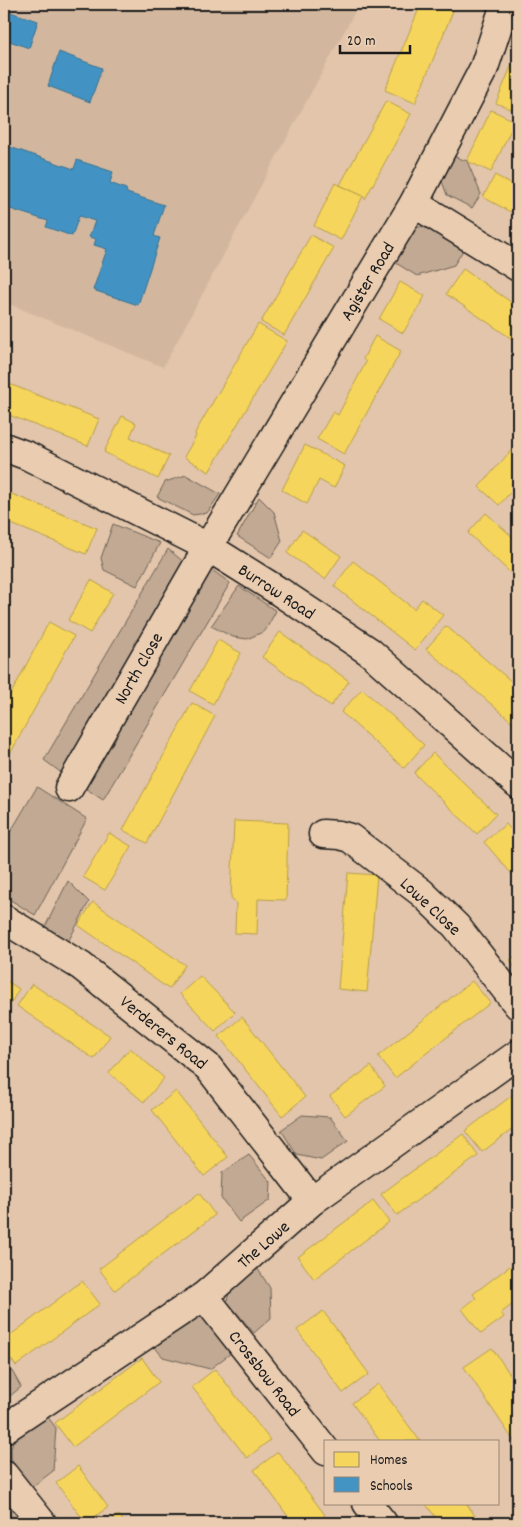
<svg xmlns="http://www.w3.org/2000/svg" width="522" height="1527" font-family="Dekko,sans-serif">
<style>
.built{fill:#d2b79e}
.green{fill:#c1a993;stroke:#6e6258}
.homes{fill:#f6d55c;stroke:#b59e49}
.schools{fill:#4393c3;stroke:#376f91}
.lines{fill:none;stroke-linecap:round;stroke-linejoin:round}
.minor-casing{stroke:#1c1c1c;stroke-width:31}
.minor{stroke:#eaccb0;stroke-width:28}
.labels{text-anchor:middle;stroke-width:5;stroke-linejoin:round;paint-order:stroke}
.street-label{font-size:18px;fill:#1c1c1c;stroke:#eaccb0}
</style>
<rect width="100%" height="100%" fill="#e2c5aa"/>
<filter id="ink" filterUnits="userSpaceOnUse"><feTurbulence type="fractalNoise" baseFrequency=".02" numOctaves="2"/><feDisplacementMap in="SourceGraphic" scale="10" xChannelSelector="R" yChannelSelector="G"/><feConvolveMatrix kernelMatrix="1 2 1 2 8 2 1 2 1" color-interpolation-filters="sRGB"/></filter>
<g filter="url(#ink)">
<!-- built -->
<polygon class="built" points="4,4 359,4 163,367 4,302"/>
<!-- green -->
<g class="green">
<polygon points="450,155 467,161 481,194 472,208 447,195 440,176"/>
<polygon points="429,224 465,247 454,265 417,276 391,260 407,231"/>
<polygon points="186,475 220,494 207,513 193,515 157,497 165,482"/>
<polygon points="259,497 274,512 282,541 271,558 237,536"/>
<polygon points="113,524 160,543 137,586 104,570 101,558"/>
<polygon points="168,549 185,563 67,777 44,760"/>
<polygon points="208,567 230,583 103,800 82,786"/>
<polygon points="239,586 276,611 265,631 247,639 233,637 211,626"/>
<polygon points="37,787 87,819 35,915 4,896 4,843"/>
<polygon points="68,881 89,902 68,942 45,927"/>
<polygon points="302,1115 330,1117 348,1141 321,1160 297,1155 281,1130"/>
<polygon points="249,1155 271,1182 270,1200 239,1222 221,1198 222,1173"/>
<polygon points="254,1263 270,1288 271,1318 254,1333 227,1301 231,1282"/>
<polygon points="190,1313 204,1318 231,1353 210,1369 163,1357 151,1343"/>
<polygon points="4,1371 12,1371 21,1387 4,1401"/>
<polygon points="45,1413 56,1428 53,1471 32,1487 15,1468 11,1457 11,1448 15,1434"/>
<polygon points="4,1496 26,1523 4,1523"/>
</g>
<!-- homes -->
<g class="homes">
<polygon points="421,4 435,4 453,11 415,103 385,90"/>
<polygon points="515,57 518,58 518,112 496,103"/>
<polygon points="386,101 411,114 365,199 363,196 340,185"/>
<polygon points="491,110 515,121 491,172 467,161"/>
<polygon points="495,175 518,188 518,216 483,197"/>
<polygon points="335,183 363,196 341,240 314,226"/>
<polygon points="311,235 334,248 284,335 261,322"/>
<polygon points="463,269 518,307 518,343 446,294"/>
<polygon points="400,282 425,296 403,333 379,319"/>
<polygon points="258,324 287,341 209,472 184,457 196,436 195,433"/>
<polygon points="375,336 401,351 344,454 317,439 333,412 338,415 366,362 363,359"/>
<polygon points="4,382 99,419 88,446 4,413"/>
<polygon points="122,416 136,423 130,437 169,456 158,479 104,452"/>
<polygon points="305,445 345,466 334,488 319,480 307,504 282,490"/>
<polygon points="516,445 518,447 518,484 499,505 479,487"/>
<polygon points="4,491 97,528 86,554 4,521"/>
<polygon points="486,513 518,542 518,580 468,533"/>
<polygon points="302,530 341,556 325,579 287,553"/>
<polygon points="353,561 414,609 422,599 443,615 415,650 334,586"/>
<polygon points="91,580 113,593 90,633 68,620"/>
<polygon points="49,622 74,636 5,763 4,763 4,707"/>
<polygon points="446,626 518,687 518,723 516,725 426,649"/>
<polygon points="280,632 349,681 331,706 262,657"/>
<polygon points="218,640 241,653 213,704 190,691"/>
<polygon points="362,689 424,745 404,768 341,712"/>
<polygon points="192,703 215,716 147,843 123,830"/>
<polygon points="433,753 496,814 477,834 414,773"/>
<polygon points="234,821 288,823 286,900 258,899 257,934 235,933 236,902 231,898"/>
<polygon points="506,824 518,838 518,881 484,842"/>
<polygon points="109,833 131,846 105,890 83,877"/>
<polygon points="348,873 377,875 367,992 338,989"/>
<polygon points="93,902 185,965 169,989 78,925"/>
<polygon points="518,954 518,972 510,960"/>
<polygon points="200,976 235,1012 215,1031 180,994"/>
<polygon points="4,979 19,989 4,1015"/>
<polygon points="472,981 490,1003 395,1078 378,1056"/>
<polygon points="32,984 110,1036 94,1059 17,1006"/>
<polygon points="242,1017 305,1097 282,1116 219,1036"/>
<polygon points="130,1048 164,1078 144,1102 109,1073"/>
<polygon points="371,1066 385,1086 345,1116 330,1096"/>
<polygon points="176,1091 228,1157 204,1176 152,1110"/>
<polygon points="518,1091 518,1125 482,1152 465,1131"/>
<polygon points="463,1134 478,1156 397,1215 381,1194"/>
<polygon points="199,1193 215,1215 115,1290 99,1269"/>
<polygon points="373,1201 389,1222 314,1279 298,1257"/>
<polygon points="518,1260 518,1300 501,1313 504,1317 481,1334 462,1309 476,1298 473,1294"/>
<polygon points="82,1281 100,1304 16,1366 4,1350 4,1340"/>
<polygon points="323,1311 369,1374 343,1393 297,1330"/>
<polygon points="492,1348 518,1386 518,1447 464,1367"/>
<polygon points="142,1358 159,1382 73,1447 55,1423"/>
<polygon points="215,1369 270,1440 247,1458 192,1387"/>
<polygon points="378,1384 420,1441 380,1441 352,1403"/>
<polygon points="278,1452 325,1515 315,1523 293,1523 254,1470"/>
<polygon points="78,1466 108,1507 86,1523 56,1483"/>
<polygon points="425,1503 466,1503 480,1523 440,1523"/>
<polygon points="119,1515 125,1523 106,1523"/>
</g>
<!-- schools -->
<g class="schools">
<polygon points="4,10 38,21 29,48 4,39"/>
<polygon points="59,52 102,68 90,102 48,86"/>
<polygon points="4,145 74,169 77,160 113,172 110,183 126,189 127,193 164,205 154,236 160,238 138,305 93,290 107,249 94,245 96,239 89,237 95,221 79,216 72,236 46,227 48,221 7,208 4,214"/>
</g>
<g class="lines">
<!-- minor casing -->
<g class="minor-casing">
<g id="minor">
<polyline points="414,203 518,267"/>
<polyline points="4,447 28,456 208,547 280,592 370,652 518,784"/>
<polyline points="69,788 208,547 414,203 484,68 505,4"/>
<polyline points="323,834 339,835 350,838 422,893 456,926 518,1005"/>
<polyline points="4,919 81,966 208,1067 312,1201"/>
<polyline points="204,1296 326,1451"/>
<polyline points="4,1429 204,1296 312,1201 518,1054"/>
<polyline points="4,1475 42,1523"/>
<polyline points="367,1503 383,1523"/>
</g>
</g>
<!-- minor -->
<use href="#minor" class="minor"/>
</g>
</g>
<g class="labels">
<!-- street labels -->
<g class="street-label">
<text transform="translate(367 281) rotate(-59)" y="6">Agister Road</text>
<text transform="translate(277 591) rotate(33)" y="6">Burrow Road</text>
<text transform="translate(138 668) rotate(-60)" y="6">North Close</text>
<text transform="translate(431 906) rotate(43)" y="6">Lowe Close</text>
<text transform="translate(164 1032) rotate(39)" y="6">Verderers Road</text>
<text transform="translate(263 1244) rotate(-41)" y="6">The Lowe</text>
<text transform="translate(265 1373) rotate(52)" y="6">Crossbow Road</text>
</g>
</g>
<!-- margin -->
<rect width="522" height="1527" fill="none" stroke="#eaccb0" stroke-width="20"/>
<rect x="10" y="10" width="502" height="1507" fill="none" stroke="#1c1c1c" stroke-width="2" filter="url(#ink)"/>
<!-- legend -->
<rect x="324" y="1440" width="175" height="65" fill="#eaccb0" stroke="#988675"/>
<rect x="334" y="1452" width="25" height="15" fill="#f6d55c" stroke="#988675"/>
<text x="370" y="1464" font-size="15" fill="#1c1c1c">Homes</text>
<rect x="334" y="1477" width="25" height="15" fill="#4393c3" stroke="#988675"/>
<text x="370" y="1490" font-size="15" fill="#1c1c1c">Schools</text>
<!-- scale -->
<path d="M340 45v8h70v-8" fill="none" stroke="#1c1c1c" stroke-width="2.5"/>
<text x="347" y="45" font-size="15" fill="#1c1c1c" stroke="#eaccb0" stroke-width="4" paint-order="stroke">20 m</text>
</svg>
